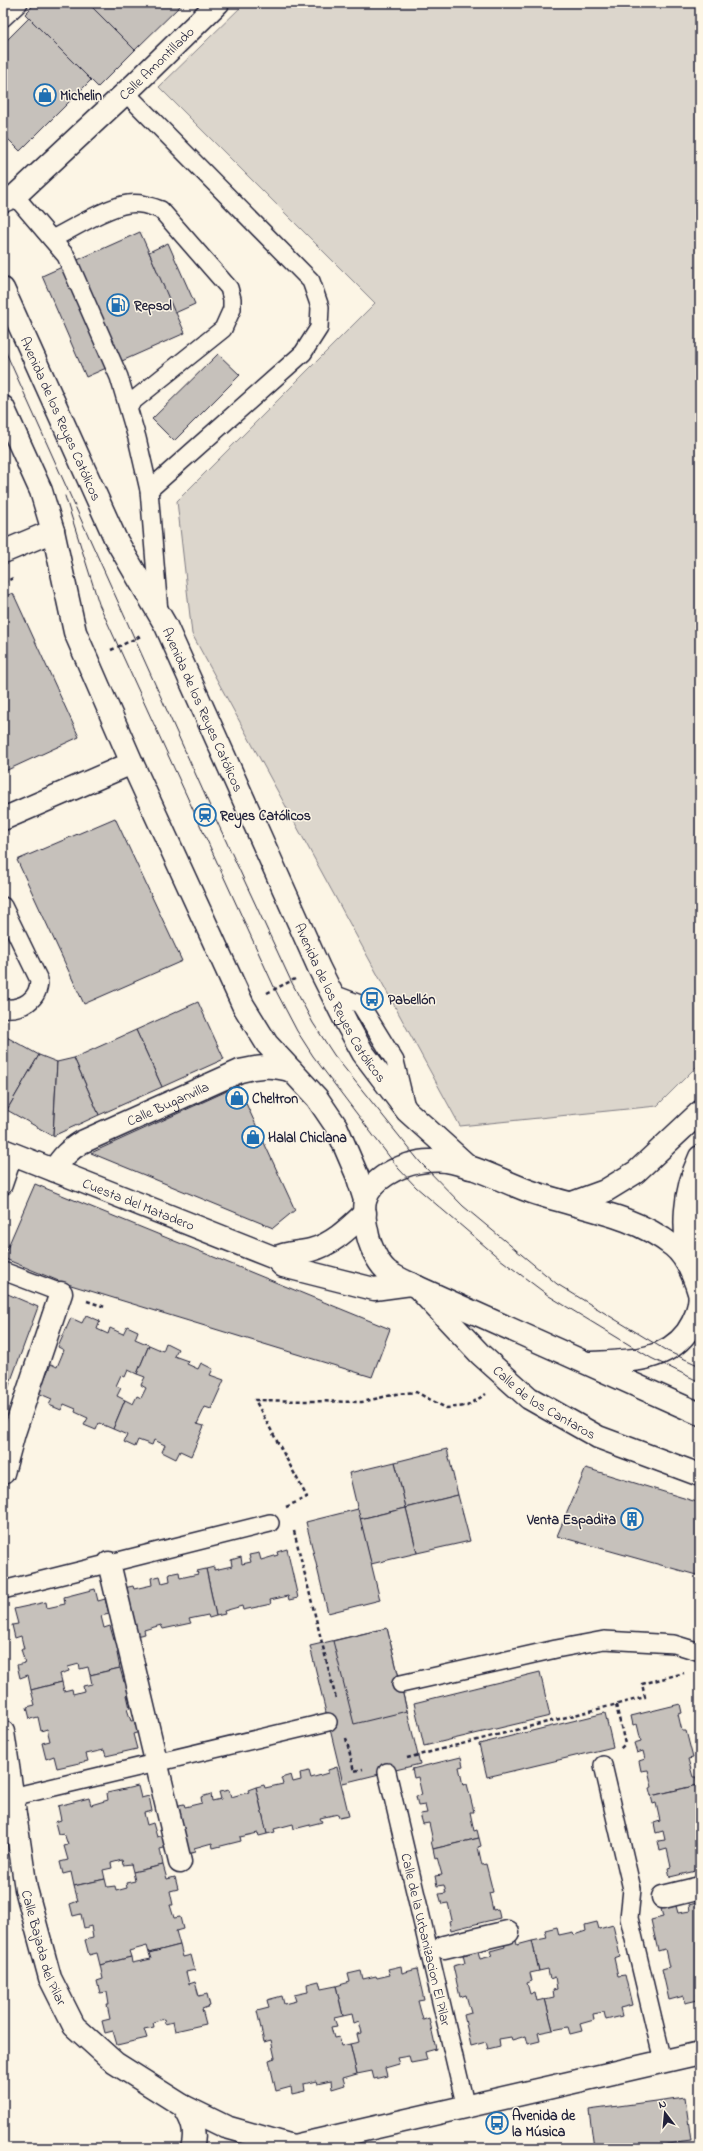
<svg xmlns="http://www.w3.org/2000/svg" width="703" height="2151" font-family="'Indie Flower',sans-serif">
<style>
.green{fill:#dcd6cc;stroke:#7f7c84}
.building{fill:#c6c1bb;stroke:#22223b}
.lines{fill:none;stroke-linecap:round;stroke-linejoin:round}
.service-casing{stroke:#22223b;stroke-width:20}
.pedestrian-casing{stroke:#22223b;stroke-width:25}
.minor-casing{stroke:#22223b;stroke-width:25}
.tertiary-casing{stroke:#22223b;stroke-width:25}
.secondary-casing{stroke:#22223b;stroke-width:25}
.path{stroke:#22223b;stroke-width:2.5;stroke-dasharray:4 3;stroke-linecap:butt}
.service{stroke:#fcf5e5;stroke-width:17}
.pedestrian{stroke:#fcf5e5;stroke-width:22}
.minor{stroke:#fcf5e5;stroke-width:22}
.tertiary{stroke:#fcf5e5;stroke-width:22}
.secondary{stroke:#fcf5e5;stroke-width:22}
.tram{stroke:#22223b;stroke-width:1}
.labels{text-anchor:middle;stroke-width:3;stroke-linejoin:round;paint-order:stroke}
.street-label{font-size:14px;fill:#22223b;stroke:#fcf5e5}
.poi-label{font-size:14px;font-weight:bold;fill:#22223b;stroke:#fcf5e5;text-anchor:start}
</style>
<rect width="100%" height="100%" fill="#fcf5e5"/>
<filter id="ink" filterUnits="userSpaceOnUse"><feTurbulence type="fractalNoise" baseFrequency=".025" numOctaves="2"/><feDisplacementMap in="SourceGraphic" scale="8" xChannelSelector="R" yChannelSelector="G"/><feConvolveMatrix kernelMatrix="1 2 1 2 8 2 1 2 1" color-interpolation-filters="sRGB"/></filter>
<g filter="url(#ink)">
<!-- green -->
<polygon class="green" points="245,3 700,3 700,1063 657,1106 460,1126 192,634 177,501 375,303 159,87"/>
<!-- building -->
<g class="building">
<polygon points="36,3 88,3 135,50 98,87 25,14"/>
<polygon points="88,3 183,3 135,50"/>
<polygon points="29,18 91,80 20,151 3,134 3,44"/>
<polygon points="140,232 185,333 86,377 42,276"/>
<polygon points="168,243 195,304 175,313 149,252"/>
<polygon points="218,354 240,375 174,441 152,419"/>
<polygon points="13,593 79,737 3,772 3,597"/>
<polygon points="115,818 182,961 84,1004 17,860"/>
<polygon points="198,1002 224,1059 162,1087 136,1030"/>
<polygon points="136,1030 162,1087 99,1115 74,1058"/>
<polygon points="3,1035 39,1055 7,1110 3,1107"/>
<polygon points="39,1055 57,1062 53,1136 7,1110"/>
<polygon points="74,1058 99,1115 53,1136 57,1062"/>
<polygon points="238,1086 295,1210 273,1228 91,1153"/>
<polygon points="35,1184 390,1329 372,1377 61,1282 3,1258"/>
<polygon points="3,1292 38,1307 3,1402"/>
<polygon points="86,1315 100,1321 97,1329 108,1334 110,1328 123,1334 127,1326 138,1331 135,1339 149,1345 137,1374 128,1370 125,1377 121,1375 116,1386 121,1388 117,1396 125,1400 113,1429 99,1423 96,1430 84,1425 88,1418 75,1412 76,1409 64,1404 61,1410 49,1405 52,1399 38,1393 51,1364 57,1367 64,1350 58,1347 71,1318 82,1323"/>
<polygon points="166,1343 178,1349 174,1356 188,1361 187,1364 198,1369 201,1363 213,1369 210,1375 224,1380 211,1409 205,1407 197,1424 204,1426 191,1456 180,1451 176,1459 162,1452 165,1445 154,1440 152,1445 138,1440 135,1447 124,1442 127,1435 113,1429 125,1400 133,1404 137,1396 141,1398 146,1388 141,1385 145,1377 137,1374 149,1345 163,1351"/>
<polygon points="447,1449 458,1495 406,1508 395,1462"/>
<polygon points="395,1462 406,1508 360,1519 349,1473"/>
<polygon points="586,1468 700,1503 700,1576 557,1536"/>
<polygon points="458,1495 470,1541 417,1553 406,1508"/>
<polygon points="406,1508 417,1553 371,1564 360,1519"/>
<polygon points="358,1509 380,1600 328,1613 306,1522"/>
<polygon points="287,1549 298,1598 289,1600 288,1596 270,1600 271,1604 243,1610 242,1606 224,1611 225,1614 216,1616 206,1569 214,1567 214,1570 232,1566 231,1560 241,1557 242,1564 251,1562 249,1555 259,1553 261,1560 278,1555 277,1552"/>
<polygon points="206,1569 216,1616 209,1618 208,1615 189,1619 191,1623 163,1629 161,1625 144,1630 145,1634 135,1636 124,1588 133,1586 134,1589 152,1585 151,1578 160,1576 162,1583 170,1581 169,1574 179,1572 180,1578 198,1574 197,1571"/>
<polygon points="95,1589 98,1601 105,1599 109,1614 101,1616 104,1628 110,1626 114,1640 121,1639 125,1651 117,1653 120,1668 90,1675 88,1667 80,1669 79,1664 68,1667 69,1671 60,1674 62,1682 31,1690 28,1675 20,1678 17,1665 25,1663 21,1649 24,1649 21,1636 15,1638 12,1625 18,1624 14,1609 46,1602 47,1608 65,1604 64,1597"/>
<polygon points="387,1628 420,1764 343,1783 310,1646"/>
<polygon points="387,1628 407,1711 354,1724 333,1641"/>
<polygon points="120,1668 124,1682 132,1680 135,1692 127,1695 130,1708 127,1709 131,1721 137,1720 140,1732 133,1734 137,1749 106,1756 104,1750 86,1754 88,1761 57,1768 54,1756 46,1759 42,1743 50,1741 47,1729 41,1731 38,1717 30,1719 27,1707 35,1705 31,1690 62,1682 64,1691 72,1689 73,1694 84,1691 83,1686 92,1684 90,1675"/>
<polygon points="540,1672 550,1716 424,1746 414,1703"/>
<polygon points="680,1704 682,1713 678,1714 682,1731 686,1731 693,1758 688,1759 693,1777 696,1777 698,1785 651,1796 649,1788 652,1787 648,1770 641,1771 639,1761 645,1759 643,1751 637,1753 634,1743 641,1741 637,1724 633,1725 631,1716"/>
<polygon points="605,1713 613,1747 487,1777 479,1744"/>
<polygon points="461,1757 463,1766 459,1767 463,1785 467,1784 474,1812 470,1812 474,1831 477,1830 479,1838 433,1849 431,1841 433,1841 429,1823 423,1824 420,1814 427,1813 425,1805 418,1806 416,1796 422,1795 418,1777 414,1778 412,1769"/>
<polygon points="337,1767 349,1816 339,1818 338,1814 320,1818 322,1822 294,1829 293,1824 274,1829 275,1832 267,1834 256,1787 264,1785 265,1788 283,1784 281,1778 291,1775 293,1782 301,1780 300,1773 309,1771 311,1778 328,1773 328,1770"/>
<polygon points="698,1785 700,1793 697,1793 700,1808 700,1870 670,1877 668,1868 671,1867 667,1849 660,1851 658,1841 665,1840 663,1831 656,1833 654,1823 660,1821 656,1803 653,1804 651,1796"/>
<polygon points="138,1786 141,1798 149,1796 152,1811 144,1813 147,1825 153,1823 157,1837 164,1835 168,1847 160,1849 163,1865 133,1872 131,1864 123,1865 122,1860 111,1863 112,1868 103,1870 105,1879 74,1886 71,1872 63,1874 60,1862 68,1860 64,1846 68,1845 64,1833 58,1834 55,1822 61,1820 58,1806 89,1798 91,1805 108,1800 107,1793"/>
<polygon points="256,1787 267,1834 259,1836 258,1833 240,1837 241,1841 213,1848 212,1843 194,1848 196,1852 186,1854 174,1806 184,1804 185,1807 202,1803 201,1797 211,1794 212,1801 221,1799 219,1792 229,1790 231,1797 249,1792 248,1790"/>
<polygon points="479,1838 481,1846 478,1847 482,1865 486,1864 493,1892 489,1893 493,1910 498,1909 500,1918 451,1930 449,1921 452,1920 448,1903 442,1904 439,1894 446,1893 444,1885 437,1886 435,1876 442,1875 437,1857 435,1858 433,1849"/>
<polygon points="163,1865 167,1879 175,1877 178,1889 170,1891 173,1905 170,1905 174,1918 180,1917 183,1929 176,1931 180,1945 149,1953 147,1946 129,1951 131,1957 100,1965 97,1953 89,1955 85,1940 93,1938 91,1926 84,1928 81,1914 73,1916 70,1904 78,1901 74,1886 105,1879 107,1887 115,1886 116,1891 127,1888 126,1883 135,1881 133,1872"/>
<polygon points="700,1902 700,1993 697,1994 698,2000 685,2003 684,1996 669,2000 662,1969 669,1967 665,1949 658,1951 651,1920 663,1917 661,1909 676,1906 678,1913 690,1911 689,1905"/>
<polygon points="597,1922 599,1929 613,1925 620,1956 614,1958 618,1976 625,1975 632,2005 620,2008 622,2016 606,2020 604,2012 593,2014 594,2020 580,2024 582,2031 570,2034 568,2027 553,2030 545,1999 554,1997 553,1990 557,1989 555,1977 550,1979 548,1969 539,1971 532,1941 547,1938 545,1930 557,1927 559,1935 573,1932 574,1935 586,1931 585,1925"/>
<polygon points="515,1936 517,1945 532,1941 539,1971 530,1973 532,1981 527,1983 530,1994 535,1992 537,2001 545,1999 553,2030 538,2033 540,2041 528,2044 526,2036 512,2040 511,2037 499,2039 500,2046 488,2049 486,2042 471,2046 464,2015 471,2013 466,1995 460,1997 453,1966 465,1963 463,1955 478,1951 480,1959 492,1956 490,1951 505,1947 503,1939"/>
<polygon points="180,1945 183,1957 191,1955 195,1970 186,1972 189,1984 195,1982 199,1996 207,1994 210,2006 202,2009 206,2024 175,2031 173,2022 165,2024 164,2019 153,2022 154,2027 144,2029 147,2038 117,2045 113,2031 105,2033 102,2021 110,2019 107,2005 109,2005 107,1992 100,1993 97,1981 103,1979 100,1965 131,1957 132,1963 151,1959 149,1953"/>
<polygon points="401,1966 402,1973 417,1969 424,2000 418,2001 423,2020 429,2018 436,2049 425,2052 427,2060 411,2063 409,2056 397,2058 399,2064 385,2068 387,2076 374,2079 372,2071 357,2074 350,2044 359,2042 357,2034 362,2033 359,2021 354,2023 352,2014 343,2016 336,1986 350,1982 348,1974 361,1971 363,1979 376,1976 377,1978 390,1975 388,1969"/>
<polygon points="319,1981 321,1989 336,1986 343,2016 334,2018 337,2026 331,2027 334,2038 339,2037 342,2046 350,2044 357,2074 343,2078 345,2085 332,2089 331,2081 317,2084 316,2081 304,2084 305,2091 292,2094 291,2087 276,2091 269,2060 275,2058 271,2040 264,2042 257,2011 269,2008 267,2000 282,1996 284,2004 296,2001 294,1995 308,1992 307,1984"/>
<polygon points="685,2097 691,2141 653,2146 653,2148 594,2148 589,2110"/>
</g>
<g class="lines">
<!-- service casing -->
<g class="service-casing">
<g id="service">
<polyline points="3,18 19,3"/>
<polyline points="126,93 311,281 320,307 319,328 303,353 149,490"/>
<polyline points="15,196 66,256 119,377 137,438 149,490 159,612"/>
<path d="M52,239C72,229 107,207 128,204C140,202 150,206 161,210L229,288L232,299V309L223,329L128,405"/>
<path d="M3,906L39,980C39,1000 22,1010 3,1008"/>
<polyline points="331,993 360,1004 395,1061 406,1107"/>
<polyline points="3,1186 14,1154"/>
<polyline points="3,1271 61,1293"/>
<polyline points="3,1590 270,1523"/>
<polyline points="401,1684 556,1649 604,1640 674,1644 700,1652"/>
<polyline points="603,1765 632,1889 629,1918 663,2061"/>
<path id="s1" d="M387,1772L466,2108"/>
<polyline points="12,1797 328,1722"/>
</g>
</g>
<!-- pedestrian casing -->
<g class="pedestrian-casing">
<g id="pedestrian">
<polyline points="109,1563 180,1862"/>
<polyline points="663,1897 700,1888"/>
<polyline points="444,1947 508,1932"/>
</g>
</g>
<!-- minor casing -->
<g class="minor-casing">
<g id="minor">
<path id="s2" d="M3,201L15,196L136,83L218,3"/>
<polyline points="3,552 53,531"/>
<polyline points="3,819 132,763"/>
<path id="s3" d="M54,1170C62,1157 69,1150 82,1142L240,1071C260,1066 273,1065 292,1071"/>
<path id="s4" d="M417,1287L480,1354L529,1398L598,1437L700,1475"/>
<polyline points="3,1473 14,1433 61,1293"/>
<path id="s5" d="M3,1732L26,1889L50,1978L74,2026L115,2063L183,2106L226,2127L293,2146L294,2148"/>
<path d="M183,2106C192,2119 197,2132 192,2148"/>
</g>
</g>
<!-- tertiary casing -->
<g class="tertiary-casing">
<g id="tertiary">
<path id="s6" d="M3,1150L275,1258L283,1266L374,1289L411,1284"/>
<path d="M275,1258C287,1252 299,1253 311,1250C333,1244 349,1228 365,1213"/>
<polyline points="285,2148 700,2053"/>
</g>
</g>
<!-- secondary casing -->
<g class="secondary-casing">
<g id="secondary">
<path id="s7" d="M3,289L115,538L166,626L319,968L347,1024L363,1053L407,1111L470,1168"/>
<polyline points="3,407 41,491 53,531 75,632 132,763 243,1005 267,1044 317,1098 336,1126 357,1175 365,1200"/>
<polyline points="572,1203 605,1191 636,1172 700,1112"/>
<path d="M692,1267C681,1230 684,1191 700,1157"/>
<path d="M700,1296C695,1279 687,1257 673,1246C632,1213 576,1208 529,1191C502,1181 475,1166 446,1161C439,1160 427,1161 419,1162C399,1166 371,1178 365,1201C363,1210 365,1222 367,1231C369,1244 377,1262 387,1271C396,1278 407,1282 417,1287L700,1414"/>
<path d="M588,1363C623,1361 663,1364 687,1332C695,1320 699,1310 700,1295"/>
</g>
</g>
<!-- path -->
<g class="path">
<polyline points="3,583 13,578"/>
<polyline points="111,650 141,636"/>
<polyline points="267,993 295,979"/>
<polyline points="87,1301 105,1307"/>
<polyline points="286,1507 307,1497 255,1400 362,1402 396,1394 416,1392 446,1408 467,1406 486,1394"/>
<polyline points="294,1531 336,1699"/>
<polyline points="616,1705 625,1744 620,1749"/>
<polyline points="346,1738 354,1771 363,1769"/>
<polyline points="407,1758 645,1697 642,1684 684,1673"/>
</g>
<!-- service -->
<use href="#service" class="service"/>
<!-- pedestrian -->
<use href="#pedestrian" class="pedestrian"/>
<!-- minor -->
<use href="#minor" class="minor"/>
<!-- tertiary -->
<use href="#tertiary" class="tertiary"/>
<!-- secondary -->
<use href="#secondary" class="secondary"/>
<!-- tram -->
<g class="tram">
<polyline points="3,346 213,813 291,981 313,1023 334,1055 420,1162 463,1206 557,1284 667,1351 700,1366"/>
<polyline points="65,496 99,604 275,989 297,1031 313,1056 398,1168 416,1187 500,1259 549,1296 651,1358 700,1382"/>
</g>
</g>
</g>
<!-- icons -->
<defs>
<g id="shop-ring" transform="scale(1.15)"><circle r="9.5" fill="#fcf5e5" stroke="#1f6fb2" stroke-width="1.5"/><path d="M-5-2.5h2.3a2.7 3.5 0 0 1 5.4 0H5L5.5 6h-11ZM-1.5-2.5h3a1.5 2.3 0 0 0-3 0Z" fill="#1f6fb2"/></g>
<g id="fuel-ring" transform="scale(1.15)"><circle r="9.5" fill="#fcf5e5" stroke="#1f6fb2" stroke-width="1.5"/><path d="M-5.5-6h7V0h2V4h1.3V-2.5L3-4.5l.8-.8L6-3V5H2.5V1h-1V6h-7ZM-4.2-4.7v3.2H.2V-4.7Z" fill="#1f6fb2"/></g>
<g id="station-ring" transform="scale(1.15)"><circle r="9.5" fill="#fcf5e5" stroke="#1f6fb2" stroke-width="1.5"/><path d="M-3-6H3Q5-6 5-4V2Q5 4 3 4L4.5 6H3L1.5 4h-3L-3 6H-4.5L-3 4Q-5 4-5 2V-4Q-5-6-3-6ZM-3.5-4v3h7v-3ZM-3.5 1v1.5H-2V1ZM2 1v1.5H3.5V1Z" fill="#1f6fb2"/></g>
<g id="bus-ring" transform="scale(1.15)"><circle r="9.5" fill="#fcf5e5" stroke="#1f6fb2" stroke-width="1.5"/><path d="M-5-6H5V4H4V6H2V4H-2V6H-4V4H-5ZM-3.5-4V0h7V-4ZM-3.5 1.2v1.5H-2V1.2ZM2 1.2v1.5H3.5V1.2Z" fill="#1f6fb2"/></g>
<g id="building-ring" transform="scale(1.15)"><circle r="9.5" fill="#fcf5e5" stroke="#1f6fb2" stroke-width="1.5"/><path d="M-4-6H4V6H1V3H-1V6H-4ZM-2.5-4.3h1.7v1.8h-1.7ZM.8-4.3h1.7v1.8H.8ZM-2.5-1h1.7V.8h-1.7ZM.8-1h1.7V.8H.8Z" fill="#1f6fb2"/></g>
</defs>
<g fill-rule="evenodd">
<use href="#shop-ring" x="45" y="95"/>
<use href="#fuel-ring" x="118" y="305"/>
<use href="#station-ring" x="205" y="815"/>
<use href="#bus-ring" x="372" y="999"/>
<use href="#shop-ring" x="237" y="1098"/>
<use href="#shop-ring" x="253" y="1137"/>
<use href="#building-ring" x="632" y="1519"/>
<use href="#bus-ring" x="497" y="2123"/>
</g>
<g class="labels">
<!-- street labels -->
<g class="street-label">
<text dy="5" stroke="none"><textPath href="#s2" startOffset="207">Calle Amontillado</textPath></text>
<text dy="5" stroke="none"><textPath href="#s7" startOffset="142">Avenida de los Reyes Católicos</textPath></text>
<text dy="5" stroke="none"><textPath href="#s7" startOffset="466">Avenida de los Reyes Católicos</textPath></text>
<text dy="5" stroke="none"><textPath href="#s7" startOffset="790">Avenida de los Reyes Católicos</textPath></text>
<text dy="5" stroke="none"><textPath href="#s3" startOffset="134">Calle Buganvilla</textPath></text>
<text dy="5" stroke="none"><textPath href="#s6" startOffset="146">Cuesta del Matadero</textPath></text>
<text dy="5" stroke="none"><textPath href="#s4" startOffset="173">Calle de los Cantaros</textPath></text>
<text dy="5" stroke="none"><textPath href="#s1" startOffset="172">Calle de la Urbanizacion El Pilar</textPath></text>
<text dy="5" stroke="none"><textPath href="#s5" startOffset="220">Calle Bajada del Pilar</textPath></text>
</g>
<!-- poi labels -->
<g class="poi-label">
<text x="60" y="100">Michelin</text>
<text x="134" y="310">Repsol</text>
<text x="220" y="820">Reyes Católicos</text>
<text x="388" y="1004">Pabellón</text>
<text x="252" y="1103">Cheltron</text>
<text x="268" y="1142">Halal Chiclana</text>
<text x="616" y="1524" text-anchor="end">Venta Espadita</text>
<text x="512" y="2120">Avenida de<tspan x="512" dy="16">la Música</tspan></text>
</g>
</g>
<!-- margin -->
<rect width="703" height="2151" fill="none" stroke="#fcf5e5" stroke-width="16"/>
<rect x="8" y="8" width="687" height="2135" fill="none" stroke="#22223b" stroke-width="1.5" filter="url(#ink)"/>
<!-- north arrow -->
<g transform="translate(665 2113) rotate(344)" stroke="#fcf5e5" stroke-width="3" paint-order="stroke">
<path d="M0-3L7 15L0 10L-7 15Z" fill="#22223b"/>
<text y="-6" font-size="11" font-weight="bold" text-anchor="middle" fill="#22223b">N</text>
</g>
</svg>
